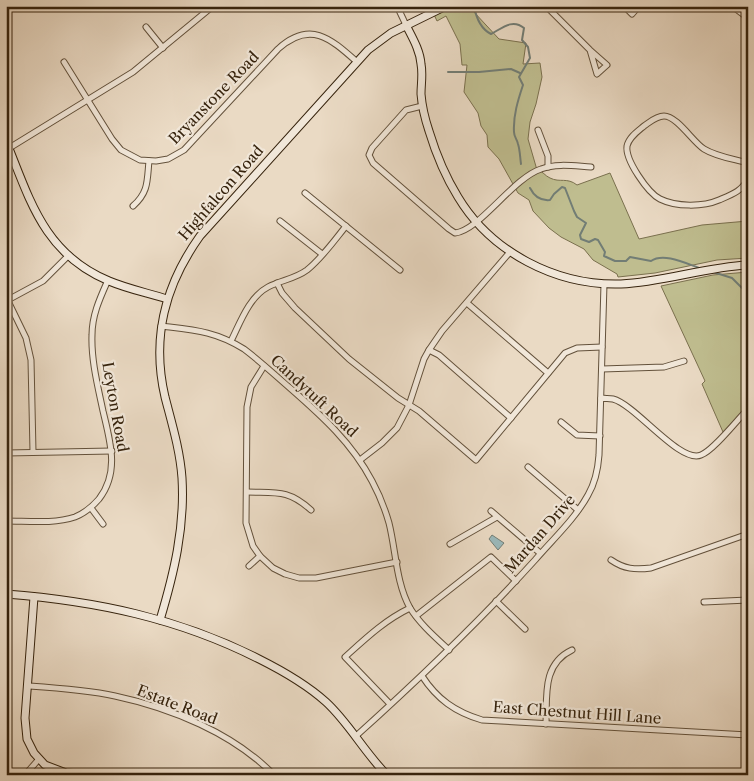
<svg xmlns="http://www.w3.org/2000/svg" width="754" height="781" font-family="'Libre Caslon Text',serif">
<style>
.green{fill:#bfbd8f;stroke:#7a704e}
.water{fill:#9ab9bb;stroke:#727d75}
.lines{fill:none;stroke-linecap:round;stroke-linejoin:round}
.stream{stroke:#727d75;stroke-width:2}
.street-casing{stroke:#63513b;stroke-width:7}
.secondary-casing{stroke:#36230d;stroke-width:9}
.street{stroke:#f1e7d9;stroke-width:5}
.secondary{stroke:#f1e7d9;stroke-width:7}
.labels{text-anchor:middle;stroke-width:4.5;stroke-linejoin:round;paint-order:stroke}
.street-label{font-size:15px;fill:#36230d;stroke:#f1e7d9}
</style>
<rect width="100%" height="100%" fill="#eadac4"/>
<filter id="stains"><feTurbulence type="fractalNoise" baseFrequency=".004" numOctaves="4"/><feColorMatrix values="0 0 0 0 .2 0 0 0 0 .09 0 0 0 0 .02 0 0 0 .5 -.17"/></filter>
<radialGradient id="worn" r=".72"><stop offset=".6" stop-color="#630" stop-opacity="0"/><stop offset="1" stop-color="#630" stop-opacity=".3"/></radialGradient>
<!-- green -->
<g class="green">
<path d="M430,6H482L473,11L499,39L526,43L523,64L540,63L542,77L536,104L530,122L528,139L537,170C543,171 545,176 550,178C560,183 567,177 577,185L610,173L639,239L702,225L748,221V258L717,260L655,273L618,277L617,274L593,260L584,249L561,237L549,228L533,211L529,200L518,193L499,159L488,147L487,135L481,126L478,113L464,92L467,65H462L460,44L446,16L437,21Z"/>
<polygon points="748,272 748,406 723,432 702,384 705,381 661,286 713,275"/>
</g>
<!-- water -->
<polygon class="water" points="492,535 504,543 498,550 489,539"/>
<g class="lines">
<!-- stream -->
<g class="stream">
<path d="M474,6C476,17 481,29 491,34C501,29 512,18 524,28L522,40L528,47L530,58L519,77L523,85C518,100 513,116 514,132C514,137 517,139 518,144C520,150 520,157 521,164"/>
<polyline points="448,72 479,72 511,69 520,73"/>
<path d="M530,188C534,196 541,201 550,200L554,194L562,187L565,188L574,211L577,217L586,223L580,235L581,239L589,242L595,239L598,240L605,252L604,256L615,261H626L630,257L651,261C664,252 687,264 702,269"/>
<polyline points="713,272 732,278 744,290 748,288"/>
</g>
<!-- street casing -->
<g class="street-casing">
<g id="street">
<polyline points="397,6 406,25"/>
<polyline points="546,6 590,50 607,65 597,74 590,50"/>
<polyline points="624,6 632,14 639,6"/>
<polyline points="732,6 748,18"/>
<polyline points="146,27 163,48"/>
<path d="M64,62L112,139L121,150L140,160L156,161L168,159L184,150L278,49C310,20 330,38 357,62"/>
<path d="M422,106L406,110L372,148L369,155L373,163L449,229L455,233C479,231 513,178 541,169C557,163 574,166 591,167"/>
<polyline points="538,130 548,156 548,167"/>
<polyline points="6,150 133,72 213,6"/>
<path d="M748,163C734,159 717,157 704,149C693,142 677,116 664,116C656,116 650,122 644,126C638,131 629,137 627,146C625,160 648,193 660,199C676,207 703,207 719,200C731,195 743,191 748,178"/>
<polyline points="305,193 400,270"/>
<path d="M133,206C149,192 147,180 149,161"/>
<polyline points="280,221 322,254"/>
<polyline points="277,283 282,293 295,308 349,359 398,398 419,411 476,460 565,353 577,348 602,347"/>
<polyline points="6,301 43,281 69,255"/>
<polyline points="8,301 26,338 31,360 33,452"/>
<polyline points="467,303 548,373"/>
<path d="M161,326C194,330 215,331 244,349C260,361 275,375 290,388C322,416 352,443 372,481C379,494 385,509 389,523C396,551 396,583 410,608C420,624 435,637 449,650"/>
<path d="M231,341C240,323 249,297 268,287C281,280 295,279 307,270C322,258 334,241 346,226"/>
<polyline points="429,350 439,355 511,418"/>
<polyline points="264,366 251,387 247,407 246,523 253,546 260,556 273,568 285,574 299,578 316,578 397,562"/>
<polyline points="602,369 664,367 684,361"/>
<path d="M601,398C605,399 609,398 613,399C636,405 680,464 701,455C714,450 737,420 748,409"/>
<polyline points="561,422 577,435 600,436"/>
<polyline points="6,453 112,451"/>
<polyline points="360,460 382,443 397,428 409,405 424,359 429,350 442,331 510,252"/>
<polyline points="528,467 578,510"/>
<path d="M247,492C276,493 288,489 311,510"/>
<polyline points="91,508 103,524"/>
<polyline points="491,511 540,553"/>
<path d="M6,521C28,521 54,524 75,517C85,513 92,507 99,499C120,472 110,441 103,411C98,387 91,360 92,335C92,315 100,298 108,280"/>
<polyline points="450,544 497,517"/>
<path d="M611,560C624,569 635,570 651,568L748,534"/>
<polyline points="249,566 260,556"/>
<polyline points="496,601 525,629"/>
<polyline points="704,602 748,600"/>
<polyline points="416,616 491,557 516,581"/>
<path d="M422,676C437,699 455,712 482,720L748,735"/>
<path d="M28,686C57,688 87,690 115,696C171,708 233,733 274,775"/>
<path d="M390,704L345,657C366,638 385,620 410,608"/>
<path d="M546,724C547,696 542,664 572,650"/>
<path d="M356,736C418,680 479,622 535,560C553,539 575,519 588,495C595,483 598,469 599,455L604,284"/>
<polyline points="25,775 39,759"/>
</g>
</g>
<!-- secondary casing -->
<g class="secondary-casing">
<g id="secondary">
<path d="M406,25C412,37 420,50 421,64C423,74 421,84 421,94C422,107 425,119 429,131C436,154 445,176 458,197C491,252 556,286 621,284C664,282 705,267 748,265"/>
<path d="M6,141C30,200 44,254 109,281C128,289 148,293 167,299"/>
<path d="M6,594C96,601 178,618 259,659C283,671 306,684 326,702C349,723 364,752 387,775"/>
<polyline points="34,597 25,718 27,739 34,753 45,765 66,773 93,775"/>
<path d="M160,620C174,573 185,528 182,478C180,450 172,424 165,397C151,337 165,285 200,236L368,50L391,33L446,6"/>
</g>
</g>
<!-- street -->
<use href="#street" class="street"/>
<!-- secondary -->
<use href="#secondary" class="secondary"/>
</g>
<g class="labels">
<!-- street labels -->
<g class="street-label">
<text transform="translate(214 98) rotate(-46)" y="5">Bryanstone Road</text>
<text transform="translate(221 193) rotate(-49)" y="5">Highfalcon Road</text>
<text transform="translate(314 396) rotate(43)" y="5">Candytuft Road</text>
<text transform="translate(115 407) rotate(80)" y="5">Leyton Road</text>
<text transform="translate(540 534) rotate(-49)" y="5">Mardan Drive</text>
<text transform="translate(177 705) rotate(21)" y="5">Estate Road</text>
<text transform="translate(577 713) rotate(4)" y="5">East Chestnut Hill Lane</text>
</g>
</g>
<!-- margin -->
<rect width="754" height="781" fill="none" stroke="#eadac4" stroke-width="25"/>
<rect x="8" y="8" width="739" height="766" fill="none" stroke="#36230d" stroke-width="2.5"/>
<rect x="12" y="12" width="729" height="756" fill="none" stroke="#36230d"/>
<rect width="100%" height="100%" filter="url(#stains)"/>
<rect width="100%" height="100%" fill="url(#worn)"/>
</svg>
